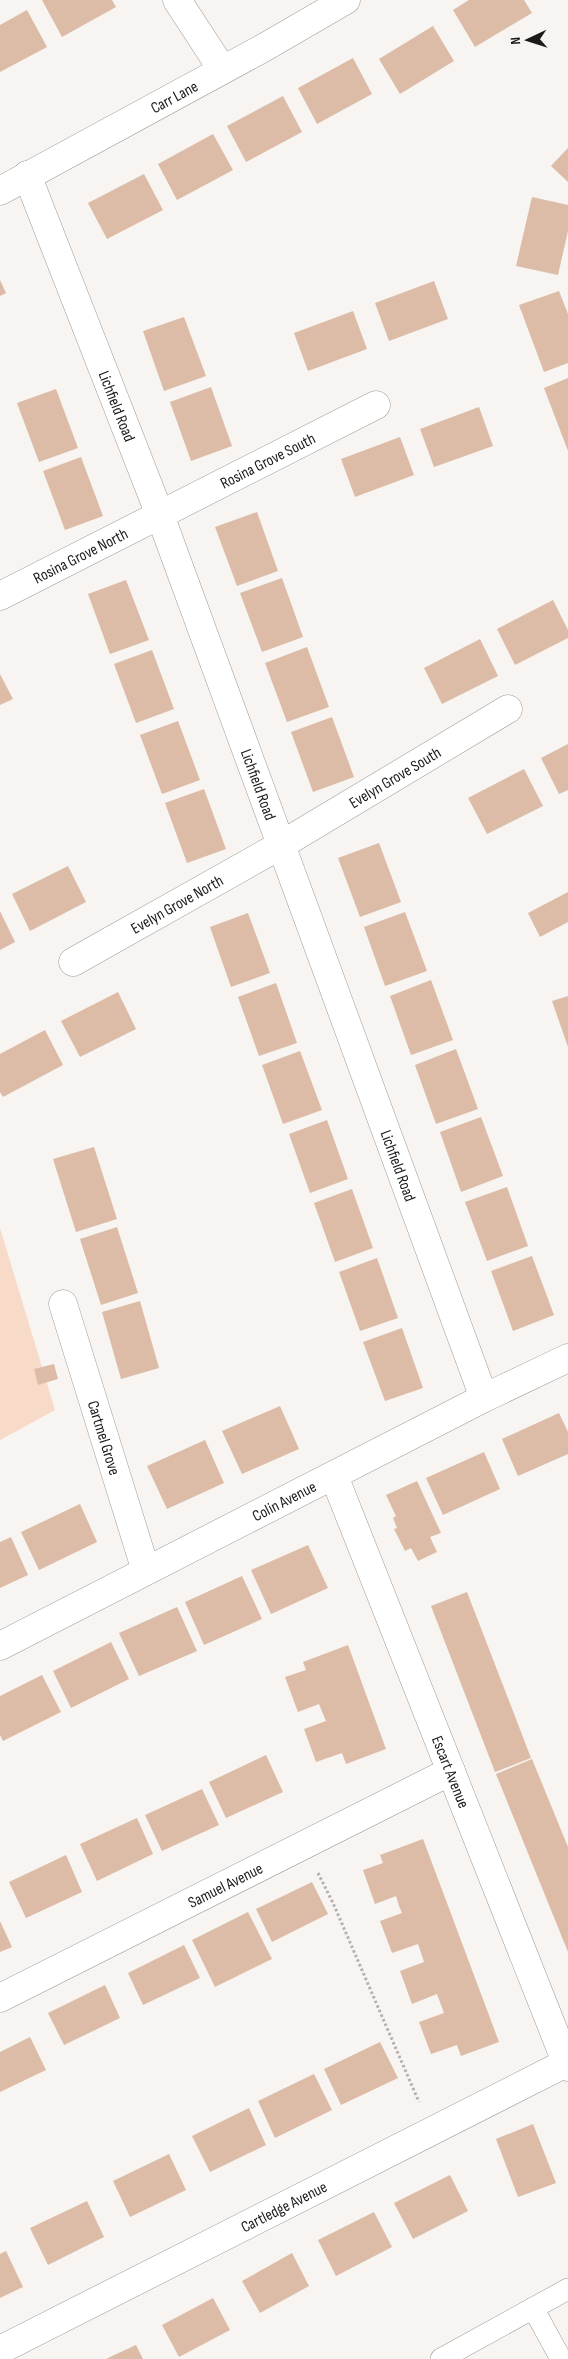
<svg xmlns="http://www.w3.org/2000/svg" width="568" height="2359" font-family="'Sofia Sans Condensed',sans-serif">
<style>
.green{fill:#f7dbc8}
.building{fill:#dcbca6}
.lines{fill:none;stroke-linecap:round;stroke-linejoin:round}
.lane-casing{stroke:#9d9b99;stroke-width:22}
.street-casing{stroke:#9d9b99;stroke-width:29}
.secondary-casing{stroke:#9d9b99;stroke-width:29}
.path{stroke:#b3b0ae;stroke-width:3;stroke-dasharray:2.5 2.5;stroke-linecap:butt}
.lane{stroke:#fff;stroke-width:21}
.street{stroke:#fff;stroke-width:28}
.secondary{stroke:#fff;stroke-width:28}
.labels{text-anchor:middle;stroke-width:5;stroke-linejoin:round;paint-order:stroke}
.street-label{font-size:16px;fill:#1b1a19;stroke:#f7f4f1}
</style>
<rect width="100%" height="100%" fill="#f7f4f1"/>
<!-- green -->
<polygon class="green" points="0,1228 55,1410 0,1440"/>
<!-- building -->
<g class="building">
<polygon points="42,0 112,0 116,7 62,37"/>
<polygon points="469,0 524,0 532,13 475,47 453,10"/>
<polygon points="27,10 47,47 0,72 0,25"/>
<polygon points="433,26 454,61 400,94 379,59"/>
<polygon points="353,58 372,94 317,124 298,88"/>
<polygon points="283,96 302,132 246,162 227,126"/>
<polygon points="213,134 233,170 177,200 158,164"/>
<polygon points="568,148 568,182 551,166"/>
<polygon points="144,174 163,210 107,239 88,203"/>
<polygon points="532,197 568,205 568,231 558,275 516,266"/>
<polygon points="0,280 6,293 0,296"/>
<polygon points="434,281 448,319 389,341 375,303"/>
<polygon points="559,291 568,314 568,363 544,372 519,305"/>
<polygon points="353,311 367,349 308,371 294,333"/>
<polygon points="184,317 206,376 164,391 143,331"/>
<polygon points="568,378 568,451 544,388"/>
<polygon points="211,387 232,446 191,461 170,402"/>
<polygon points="56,389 78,448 39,462 17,403"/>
<polygon points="479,407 493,446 434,467 420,429"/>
<polygon points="400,437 414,475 355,497 341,459"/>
<polygon points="81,457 103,516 65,530 43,471"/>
<polygon points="257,512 278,571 237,586 215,527"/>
<polygon points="282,578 303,637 262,652 240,593"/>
<polygon points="126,580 149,640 110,654 88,594"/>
<polygon points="553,600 568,630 568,638 515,665 497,629"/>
<polygon points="480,639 498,676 442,704 424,668"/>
<polygon points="307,647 329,707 287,722 265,663"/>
<polygon points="152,650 174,709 136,723 114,664"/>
<polygon points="0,674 13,699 0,705"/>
<polygon points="332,717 354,777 313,792 291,732"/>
<polygon points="178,721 200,780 162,794 140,735"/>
<polygon points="568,744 568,790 559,794 541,758"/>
<polygon points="524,769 543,806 487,834 468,798"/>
<polygon points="204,789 226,849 187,863 165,803"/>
<polygon points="379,843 401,902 360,917 338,858"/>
<polygon points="68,866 86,902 30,931 12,894"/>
<polygon points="568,892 568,922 540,937 528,913"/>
<polygon points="0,911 15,942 0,950"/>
<polygon points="405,912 427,971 385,986 364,927"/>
<polygon points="248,913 270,973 231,987 210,927"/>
<polygon points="431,980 453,1040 411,1055 390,996"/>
<polygon points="276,983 297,1043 259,1056 238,997"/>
<polygon points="118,992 136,1029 80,1057 61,1021"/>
<polygon points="568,996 568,1047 552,1001"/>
<polygon points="45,1030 63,1065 3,1097 0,1092 0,1054"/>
<polygon points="456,1049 478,1109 436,1124 415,1065"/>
<polygon points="300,1051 322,1110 283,1124 262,1065"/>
<polygon points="481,1117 503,1176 461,1192 440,1132"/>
<polygon points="327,1120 348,1179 310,1193 289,1134"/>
<polygon points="94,1147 117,1219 76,1232 53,1159"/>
<polygon points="507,1187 528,1246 487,1261 465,1202"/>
<polygon points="352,1189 373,1248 335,1262 314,1203"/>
<polygon points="117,1227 138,1293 101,1305 80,1239"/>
<polygon points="532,1256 554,1315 513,1331 491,1271"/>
<polygon points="377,1258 398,1318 360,1331 339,1272"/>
<polygon points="140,1301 159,1368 121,1379 102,1312"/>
<polygon points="402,1328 423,1388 385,1401 363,1342"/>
<polygon points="54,1364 58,1379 38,1385 34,1369"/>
<polygon points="280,1406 299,1449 242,1474 222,1431"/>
<polygon points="559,1413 568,1432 568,1454 518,1476 502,1439"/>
<polygon points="205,1440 224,1483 167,1509 147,1466"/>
<polygon points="484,1452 500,1489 443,1515 426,1478"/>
<polygon points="417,1481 441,1533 430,1537 437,1552 418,1561 411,1548 405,1551 394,1529 397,1528 393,1518 396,1516 386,1495"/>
<polygon points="80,1504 97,1542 39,1570 21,1532"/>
<polygon points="11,1537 28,1575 0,1588 0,1542"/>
<polygon points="308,1545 328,1588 271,1614 251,1570"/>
<polygon points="242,1576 262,1619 204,1645 185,1602"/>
<polygon points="467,1592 531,1758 495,1772 431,1606"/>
<polygon points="177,1607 197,1651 139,1676 119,1633"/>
<polygon points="111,1642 129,1679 71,1708 53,1671"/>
<polygon points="348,1645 386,1749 346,1764 342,1753 316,1762 304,1729 326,1721 323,1714 319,1704 298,1712 285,1677 306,1670 303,1662"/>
<polygon points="42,1675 61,1712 3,1741 0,1735 0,1696"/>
<polygon points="266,1755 283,1792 226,1818 209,1782"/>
<polygon points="532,1759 568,1847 568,1952 496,1774"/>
<polygon points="202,1789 219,1825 162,1851 145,1815"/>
<polygon points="137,1818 153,1854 97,1881 80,1844"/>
<polygon points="423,1839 499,2042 461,2056 457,2045 431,2054 419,2022 444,2013 437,1994 412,2004 400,1971 424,1962 418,1944 392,1953 380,1921 402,1913 399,1906 396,1896 375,1904 363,1870 383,1863 380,1855"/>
<polygon points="66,1855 82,1892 26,1918 9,1882"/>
<polygon points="312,1882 328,1914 272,1942 256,1909"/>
<polygon points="248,1912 272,1959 215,1987 192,1940"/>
<polygon points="0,1921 12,1947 0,1952"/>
<polygon points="184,1945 200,1978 143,2005 128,1973"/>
<polygon points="105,1985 120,2018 64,2045 48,2013"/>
<polygon points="30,2037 46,2070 0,2092 0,2052"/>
<polygon points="380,2042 398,2078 341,2105 324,2069"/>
<polygon points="314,2074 332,2110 275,2138 258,2101"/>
<polygon points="249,2108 266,2145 210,2172 192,2136"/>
<polygon points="533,2124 556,2183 518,2197 496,2139"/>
<polygon points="169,2154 186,2190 130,2217 113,2181"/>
<polygon points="450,2175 468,2211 413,2239 394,2203"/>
<polygon points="87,2201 104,2237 48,2265 30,2228"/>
<polygon points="374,2212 392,2247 336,2276 318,2240"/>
<polygon points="6,2251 23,2287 0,2298 0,2254"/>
<polygon points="292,2253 309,2286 260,2313 242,2281"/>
<polygon points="213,2298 230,2330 179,2357 162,2325"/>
<polygon points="136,2345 143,2359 106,2359 110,2357"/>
</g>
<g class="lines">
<!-- lane casing -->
<g class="lane-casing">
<g id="lane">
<polyline points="533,2308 561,2359"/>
<polyline points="441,2359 568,2289"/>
</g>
</g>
<!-- street casing -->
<g class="street-casing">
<g id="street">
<polyline points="177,0 222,69"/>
<path id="s1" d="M27,175L160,515L484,1398"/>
<path id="s2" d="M0,596L376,405"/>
<path id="s3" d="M73,962L281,845L508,709"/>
<path id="s4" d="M63,1304L146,1571"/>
<path id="s5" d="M334,1476L568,2067"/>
<path id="s6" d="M0,1646L484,1398L568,1358"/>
<path id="s7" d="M0,1998L451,1771"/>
<path id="s8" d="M0,2350L566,2063"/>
</g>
</g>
<!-- secondary casing -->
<g class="secondary-casing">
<g id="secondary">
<path id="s9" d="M0,191L265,47L346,0"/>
</g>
</g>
<!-- path -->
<polyline class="path" points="318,1873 333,1903 419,2102"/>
<!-- lane -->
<use href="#lane" class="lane"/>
<!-- street -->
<use href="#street" class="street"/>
<!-- secondary -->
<use href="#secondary" class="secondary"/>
</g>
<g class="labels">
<!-- street labels -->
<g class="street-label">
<text dy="6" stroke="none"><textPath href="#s9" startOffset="198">Carr Lane</textPath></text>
<text dy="6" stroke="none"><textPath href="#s1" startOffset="248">Lichfield Road</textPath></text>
<text dy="6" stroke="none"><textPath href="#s2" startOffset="300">Rosina Grove South</textPath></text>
<text dy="6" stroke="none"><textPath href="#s2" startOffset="90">Rosina Grove North</textPath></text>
<text dy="6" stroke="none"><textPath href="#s3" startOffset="371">Evelyn Grove South</textPath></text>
<text dy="6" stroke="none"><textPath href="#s1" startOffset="652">Lichfield Road</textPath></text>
<text dy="6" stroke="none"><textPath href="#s3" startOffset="119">Evelyn Grove North</textPath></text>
<text dy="6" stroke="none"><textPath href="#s1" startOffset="1058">Lichfield Road</textPath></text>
<text dy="6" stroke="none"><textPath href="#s4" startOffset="140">Cartmel Grove</textPath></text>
<text dy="6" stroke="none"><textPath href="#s6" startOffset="319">Colin Avenue</textPath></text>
<text dy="6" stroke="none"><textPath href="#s5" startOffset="318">Escart Avenue</textPath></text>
<text dy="6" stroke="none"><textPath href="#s7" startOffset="252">Samuel Avenue</textPath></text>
<text dy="6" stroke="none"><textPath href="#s8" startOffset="318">Cartledge Avenue</textPath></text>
</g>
</g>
<!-- north arrow -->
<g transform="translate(528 40) rotate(266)" stroke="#f7f4f1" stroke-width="4" paint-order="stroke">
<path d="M0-4L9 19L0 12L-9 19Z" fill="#1b1a19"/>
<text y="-8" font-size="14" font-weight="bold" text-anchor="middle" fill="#1b1a19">N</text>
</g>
</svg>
